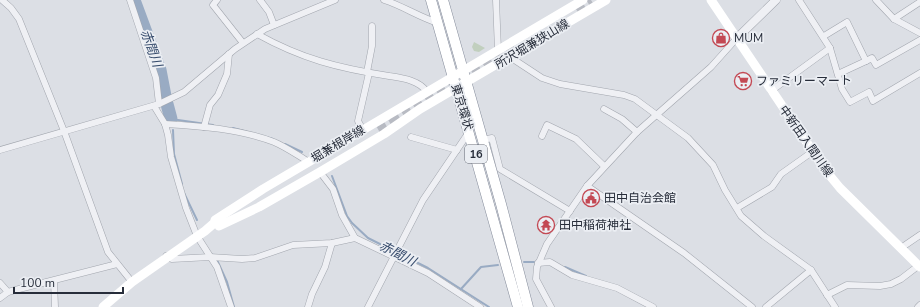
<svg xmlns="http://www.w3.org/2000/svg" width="920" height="307" font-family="'Nunito Sans','Noto Sans JP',sans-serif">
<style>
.green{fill:#c1cfbe}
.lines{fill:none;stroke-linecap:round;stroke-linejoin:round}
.stream{stroke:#99abc3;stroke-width:2}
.river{stroke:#99abc3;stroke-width:13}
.secondary-tunnel{stroke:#b8bbc3;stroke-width:9;stroke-dasharray:9 4.5;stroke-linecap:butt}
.minor-casing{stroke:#a2a6ae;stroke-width:7}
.tertiary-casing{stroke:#a2a6ae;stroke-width:9}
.trunk-casing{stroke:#858c9b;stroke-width:11}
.minor{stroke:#eff0f4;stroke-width:6}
.tertiary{stroke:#eff0f4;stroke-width:8}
.secondary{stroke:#fff;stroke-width:9}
.trunk{stroke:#fff;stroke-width:10}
.labels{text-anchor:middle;stroke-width:3.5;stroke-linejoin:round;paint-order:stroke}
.shield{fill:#ebeef3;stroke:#626772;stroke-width:1}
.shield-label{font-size:11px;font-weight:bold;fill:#272d3a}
.poi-label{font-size:12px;fill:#272d3a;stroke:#ebeef3;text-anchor:start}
.street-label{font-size:12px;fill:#272d3a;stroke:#ebeef3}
.water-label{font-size:13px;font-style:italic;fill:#354a6b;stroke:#ebeef3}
</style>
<rect width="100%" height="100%" fill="#dcdfe5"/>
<!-- green -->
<polygon class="green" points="474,42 485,48 479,52 474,51 472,47"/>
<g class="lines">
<!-- stream -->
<g class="stream">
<polyline points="171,119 213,125"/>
<polyline points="233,128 273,139"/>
<polyline points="173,130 174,154 182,184"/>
<polyline points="285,144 302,152"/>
<polyline points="332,176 347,216 352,223 368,238 428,268 489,307"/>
<polyline points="184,193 197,220"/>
<polyline points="217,260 227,282 234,307"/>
<polyline points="524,262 534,262"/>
<polyline points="565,267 586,276"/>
<polyline points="461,289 481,267 498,265"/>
</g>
<!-- river -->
<g class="river">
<polyline points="134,0 160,70 165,96"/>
<polyline points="167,104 171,119"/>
</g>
<!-- secondary-tunnel -->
<g class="secondary-tunnel">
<polyline points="576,9 591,0"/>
<polyline points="390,119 517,44"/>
<polyline points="379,131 398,120"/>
</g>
<!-- minor casing -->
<g class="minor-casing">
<g id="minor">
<polyline points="2,0 11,8 19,19 64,131 108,252 132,282"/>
<polyline points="130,0 156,78 159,104"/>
<polyline points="217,0 213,5 243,43"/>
<polyline points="260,0 269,12 274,25"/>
<path d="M384,0C403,6 419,17 438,23"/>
<polyline points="496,0 498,50"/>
<polyline points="799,0 830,48 842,89 850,102 869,92 873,101 920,73"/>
<polyline points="876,0 894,19 920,33"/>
<polyline points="894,19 920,2"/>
<path d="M257,34C302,59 338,68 389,76C402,78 419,80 427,92"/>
<polyline points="824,36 847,22 866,61 838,74"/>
<polyline points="510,57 542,78 560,84 624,95 635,99 688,138 713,165 725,190 741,216 764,236 811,270 835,307"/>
<polyline points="866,61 872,58 876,65 920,40"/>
<polyline points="367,72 372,46 372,26"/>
<polyline points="771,91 830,48"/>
<polyline points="154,106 165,124 168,135 171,157 186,208 197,236 217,267 231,307"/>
<polyline points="604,109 622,119 637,132"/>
<path d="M165,124C201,126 239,129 274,142C286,147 297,155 309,162"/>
<polyline points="204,127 210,105 218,95 227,74 229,54"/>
<polyline points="363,130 358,121 369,73"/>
<polyline points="542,136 547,125 576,139 604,166"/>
<polyline points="411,137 457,150"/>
<polyline points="482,140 492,138 500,169 570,211"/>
<polyline points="0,150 159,104 184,92 235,49 265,29 335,0"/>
<polyline points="320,172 333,189 342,215 355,238"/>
<polyline points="587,186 684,253 752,307"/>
<polyline points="737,208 772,187 781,174 812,152"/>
<polyline points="901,248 920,235"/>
<polyline points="166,256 172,259 210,257 242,259 255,258 293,245 332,243 355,238 428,273 480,307"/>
<polyline points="538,263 550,262 572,275 617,288 653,307"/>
<polyline points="54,281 55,307"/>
<polyline points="0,283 8,292"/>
<polyline points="827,295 847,285 880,286 891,284 901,279 918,266"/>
<polyline points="0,298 8,292 19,289 117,264"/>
<polyline points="308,307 312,294 325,267 332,243"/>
<polyline points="368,307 423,200 469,132"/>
<polyline points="551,307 536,279 537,267 547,244 587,186 637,132 711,67 737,38"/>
<polyline points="766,307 811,270"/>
<polyline points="918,307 920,305"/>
</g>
</g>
<!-- tertiary casing -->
<g class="tertiary-casing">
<polyline id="tertiary" points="737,38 776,0"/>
</g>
<!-- trunk casing -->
<g class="trunk-casing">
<g id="trunk">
<polyline points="431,0 518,307"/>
<polyline points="443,0 501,204 528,307"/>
</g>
</g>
<!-- minor -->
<use href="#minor" class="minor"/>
<!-- tertiary -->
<use href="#tertiary" class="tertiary"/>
<!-- secondary -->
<g class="secondary">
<polyline points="711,0 826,171 840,188 920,267"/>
<polyline points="215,220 263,189 583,0"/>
<polyline points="219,226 259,207 320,172 384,134 420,109 606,0"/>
<polyline points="103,307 132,282 205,231 220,218"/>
</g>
<!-- trunk -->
<use href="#trunk" class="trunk"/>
</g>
<!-- icons -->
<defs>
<g id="shop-ring" transform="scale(0.9)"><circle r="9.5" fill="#ebeef3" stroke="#c34954" stroke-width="1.5"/><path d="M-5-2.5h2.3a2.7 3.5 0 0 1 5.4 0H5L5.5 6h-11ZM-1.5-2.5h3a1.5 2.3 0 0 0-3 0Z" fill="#c34954"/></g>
<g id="supermarket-ring" transform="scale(0.9)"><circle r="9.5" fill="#ebeef3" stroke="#c34954" stroke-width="1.5"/><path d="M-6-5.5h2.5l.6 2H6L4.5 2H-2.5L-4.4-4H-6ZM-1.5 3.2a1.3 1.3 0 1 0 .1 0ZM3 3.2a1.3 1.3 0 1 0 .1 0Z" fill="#c34954"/></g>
<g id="civic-ring" transform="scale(0.9)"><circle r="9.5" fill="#ebeef3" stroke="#c34954" stroke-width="1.5"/><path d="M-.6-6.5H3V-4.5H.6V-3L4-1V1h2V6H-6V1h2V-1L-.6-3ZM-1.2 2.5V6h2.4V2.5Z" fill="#c34954"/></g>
<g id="temple-ring" transform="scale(0.9)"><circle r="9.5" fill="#ebeef3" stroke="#c34954" stroke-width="1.5"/><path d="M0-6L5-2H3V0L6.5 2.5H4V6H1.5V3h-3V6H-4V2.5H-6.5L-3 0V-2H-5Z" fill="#c34954"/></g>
</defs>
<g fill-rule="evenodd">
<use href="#shop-ring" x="721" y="38"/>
<use href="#supermarket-ring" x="743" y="81"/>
<use href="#civic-ring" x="591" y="198"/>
<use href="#temple-ring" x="546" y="225"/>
</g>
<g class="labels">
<!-- shield labels -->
<rect class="shield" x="465" y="145" width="22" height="18" rx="3"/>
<g class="shield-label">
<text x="476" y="158">16</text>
</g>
<!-- poi labels -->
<g class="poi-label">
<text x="734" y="42">MUM</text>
<text x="756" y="85">ファミリーマート</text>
<text x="604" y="202">田中自治会館</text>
<text x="559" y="229">田中稲荷神社</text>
</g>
<!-- street labels -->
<g class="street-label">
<text transform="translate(532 44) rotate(-31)" y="4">所沢堀兼狭山線</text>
<text transform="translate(462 107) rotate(73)" y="4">東京環状</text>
<text transform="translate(806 141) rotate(55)" y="4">中新田入間川線</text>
<text transform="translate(338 144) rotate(-31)" y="4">堀兼根岸線</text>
</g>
<!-- water labels -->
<g class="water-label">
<text transform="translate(152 48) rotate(70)" y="5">赤間川</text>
<text transform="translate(398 253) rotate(27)" y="5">赤間川</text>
</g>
</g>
<!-- scale -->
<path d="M14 287v6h109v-6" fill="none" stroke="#272d3a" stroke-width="2"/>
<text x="20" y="287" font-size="12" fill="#272d3a" stroke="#ebeef3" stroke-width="3" paint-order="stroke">100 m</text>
</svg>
